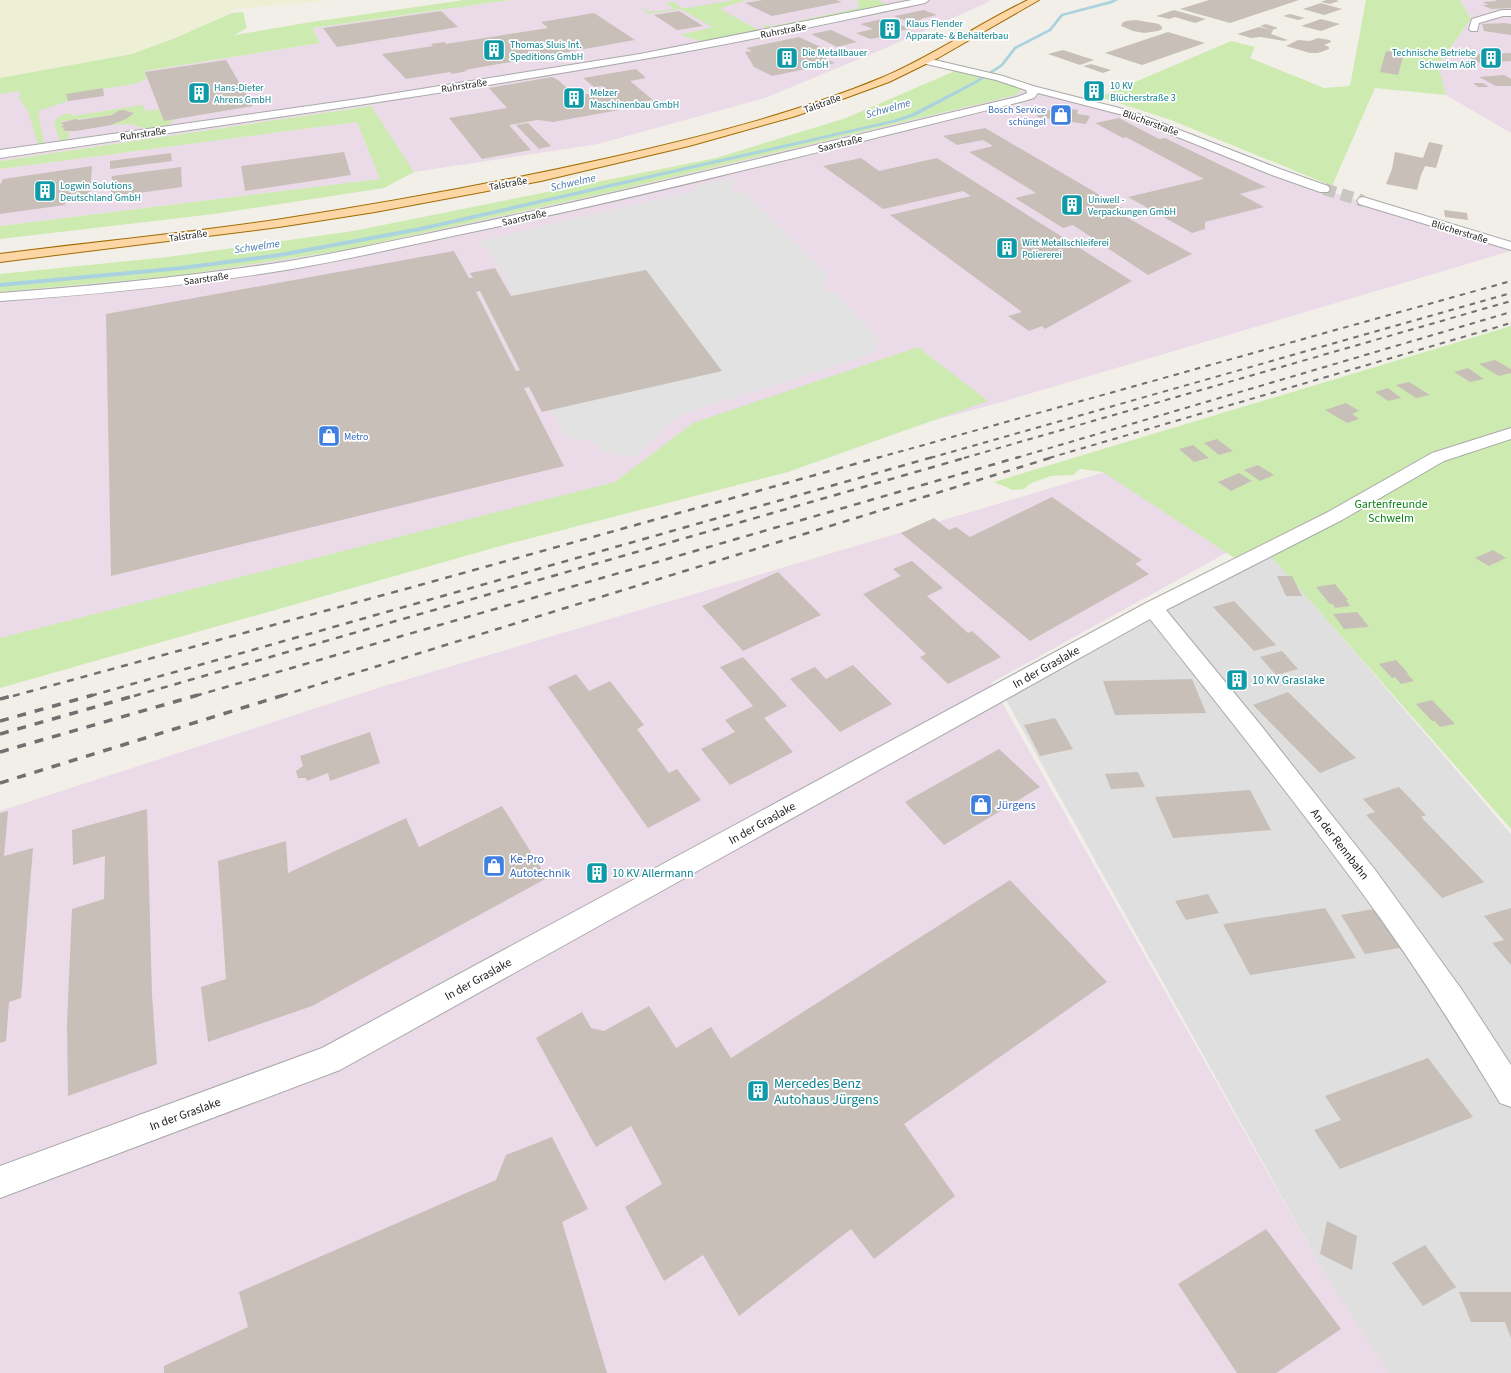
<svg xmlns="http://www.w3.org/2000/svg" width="1511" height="1373" font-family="'Source Sans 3',sans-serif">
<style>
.residential{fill:#e0dfdf}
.industrial{fill:#ebdbe8}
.farmland{fill:#eef0d5}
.grass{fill:#cdebb0}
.parking{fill:#e2e2e2}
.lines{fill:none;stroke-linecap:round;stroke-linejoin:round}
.stream{fill:#aad3df;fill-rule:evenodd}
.building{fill:#c7bfb8;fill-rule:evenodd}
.minor-tunnel{stroke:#c8c6c1;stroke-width:12;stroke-dasharray:12 6;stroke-linecap:butt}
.minor-casing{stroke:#a9a9a9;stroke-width:2}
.major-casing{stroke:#a06b00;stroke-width:2}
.minor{fill:#fff;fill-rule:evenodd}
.major{fill:#fcd6a4;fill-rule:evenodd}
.rail-far2{stroke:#707070;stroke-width:2;stroke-dasharray:5.5 5.5;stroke-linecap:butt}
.rail-far1{stroke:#707070;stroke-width:2.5;stroke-dasharray:7 7;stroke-linecap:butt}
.rail{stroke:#707070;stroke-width:3.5;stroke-dasharray:9 9;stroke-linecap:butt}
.labels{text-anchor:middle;stroke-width:3.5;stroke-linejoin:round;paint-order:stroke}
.far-culture-label{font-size:10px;fill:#0d838f;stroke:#fff;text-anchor:start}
.far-street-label{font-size:10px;fill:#222;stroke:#fff}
.far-shop-label{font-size:10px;fill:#366cbe;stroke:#fff;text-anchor:end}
.far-water-label{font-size:11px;font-style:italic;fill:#4a7aab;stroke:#fff}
.park-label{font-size:12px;fill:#0c8416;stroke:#fff}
.street-label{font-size:12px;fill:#222;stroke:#fff}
.culture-label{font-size:12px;fill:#0d838f;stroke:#fff;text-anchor:start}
.shop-label{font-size:12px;fill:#366cbe;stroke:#fff;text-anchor:start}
.near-culture-label{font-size:14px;fill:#0d838f;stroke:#fff;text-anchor:start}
</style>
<rect width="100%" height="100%" fill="#f2efe9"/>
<!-- residential -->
<polygon class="residential" points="1263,545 1511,834 1511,1373 1387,1373 1326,1276 1005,698"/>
<!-- industrial -->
<g class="industrial">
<polygon points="510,0 987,0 991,1 888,47 765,98 598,144 414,172 370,106 0,161 0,94 320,43 312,28"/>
<polygon points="1460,0 1511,0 1511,133 1446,95 1438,65 1471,19"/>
<polygon points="1027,85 1092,101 1272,172 1392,212 1511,248 1511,251 1002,402 714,480 0,654 0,292 175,276 345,250 615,191 1016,95"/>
<polygon points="357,122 380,179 0,226 0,169"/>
<polygon points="1105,472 1228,552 991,683 1326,1276 1389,1373 0,1373 0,811 381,687"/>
</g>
<!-- farmland -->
<polygon class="farmland" points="0,0 330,0 236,9 213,22 132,54 0,78"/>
<!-- grass -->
<g class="grass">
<polygon points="464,0 510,0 312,28 320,43 144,71 147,79 134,84 67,94 68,101 38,111 44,144 38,145 28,111 19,99 20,91 0,94 0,78 132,54 175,38 232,13 243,12 247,28 235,35 311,22"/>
<polygon points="734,0 747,0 721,8 723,11 761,31 701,41 680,35 713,27 680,9 649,14 643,10 644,8 650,12 674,9 666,3 674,2 682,8 687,8"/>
<polygon points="857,0 878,0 888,5 768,29 762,25 774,26 859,8"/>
<polygon points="1366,0 1460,0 1471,19 1438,65 1446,95 1375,88 1332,186 1171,120 1100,97 1231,41 1255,47 1250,58 1324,88 1350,86"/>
<polygon points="957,70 1027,85 1016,95 615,191 345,250 175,276 0,292 0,274 168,257 353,231 716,158 846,118"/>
<path d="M142,105L146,111L159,109L164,121L176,119L167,126L148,129L130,124L111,125L126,119L134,113C125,110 120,109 112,115L63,121L60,123L64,124L61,127L65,128L63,130L70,133L67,141L59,140L54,122C58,116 64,114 71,113L73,116Z"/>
<polygon points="371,106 414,172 384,188 214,214 0,239 0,226 380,179 357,122 0,169 0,161"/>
<polygon points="1511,326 1511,829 1262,546 1239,561 1103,472 1080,469 1073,475 1051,476 1029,484 1024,489 1013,490 994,482"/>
<polygon points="918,347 988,401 788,472 504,545 0,688 0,638 615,482 693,423"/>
</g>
<!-- parking -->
<polygon class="parking" points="734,177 732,194 735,194 742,189 829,276 822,285 829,291 836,293 876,335 879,341 878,346 873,352 864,357 689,412 678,417 633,458 600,451 595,443 566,436 493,299 513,294 487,248 475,242 697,190 698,189 695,186"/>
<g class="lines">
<!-- stream -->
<polygon class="stream" points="1113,0 1118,0 1113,3 1063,16 1051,31 1016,49 1003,66 977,83 915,116 896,122 420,231 280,257 182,270 0,287 0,283 182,266 280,253 420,227 893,120 911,114 975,81 1001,64 1014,47 1049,29 1061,14"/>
</g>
<!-- building -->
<g class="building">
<polygon points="763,0 836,0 842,2 772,16 745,3"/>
<polygon points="1209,0 1299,0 1230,23 1180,9"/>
<polygon points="1326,0 1336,0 1339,1 1330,4 1321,2"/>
<polygon points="1495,0 1511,0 1511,8 1491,9 1482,5 1488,5 1483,2 1497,1"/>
<polygon points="1321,3 1342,9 1324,15 1303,9"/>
<polygon points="924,10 937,15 920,19 924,21 913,24 894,16"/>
<polygon points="1174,10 1206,19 1195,23 1175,17 1169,19 1156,16"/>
<polygon points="441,11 458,27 337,47 323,28"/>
<polygon points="679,11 703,26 677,30 654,15"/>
<polygon points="594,13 635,40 465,70 467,71 452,74 450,72 406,79 382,54 433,46 431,44 445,42 446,44 548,28 541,22"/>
<polygon points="1290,14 1305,18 1298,20 1283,16"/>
<polygon points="886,18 910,29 892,32 900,36 892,38 887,36 870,39 856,33 873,29 860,24"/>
<polygon points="1321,19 1340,24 1321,31 1301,26"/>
<polygon points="1136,20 1159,24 1162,27 1162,29 1158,31 1144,33 1133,31 1121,26 1122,23 1126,21"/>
<polygon points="1505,23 1511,24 1511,35 1484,31 1482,24"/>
<polygon points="1266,24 1278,28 1272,30 1260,26"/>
<polygon points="1259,27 1273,30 1271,34 1288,40 1284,41 1261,37 1251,38 1237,34"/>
<polygon points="831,30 857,42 837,47 811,34"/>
<polygon points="1168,32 1205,43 1142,65 1105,53"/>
<polygon points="799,37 827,50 814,52 835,63 772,76 754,67 745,52 752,51 746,48"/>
<polygon points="1318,38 1330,40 1331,42 1324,45 1329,47 1329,49 1318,53 1310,53 1286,46 1298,40 1310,41"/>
<polygon points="1063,50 1094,60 1080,65 1048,54"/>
<polygon points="1386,51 1404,53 1398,75 1380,72"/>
<polygon points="1511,53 1511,61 1480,63 1465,55"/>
<polygon points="226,60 253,106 164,121 145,72"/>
<polygon points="1091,64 1111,70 1103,73 1083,66"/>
<polygon points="636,69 646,78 630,81 653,100 615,107 619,110 553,122 538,120 509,125 531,150 482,159 449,118 507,108 489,88 552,77 558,80 576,96 607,91 602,86 594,87 583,78"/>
<polygon points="1504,75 1511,79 1511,86 1496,86 1479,77"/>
<polygon points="1473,83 1483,83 1489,87 1478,87"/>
<polygon points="103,88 104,96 68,101 66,94"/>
<polygon points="1056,107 1078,110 1077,114 1090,116 1086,124 1037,117 1041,109 1054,111"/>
<polygon points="123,110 134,113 126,119 111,125 76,131 66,131 63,130 65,128 61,127 64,124 60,123 76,119 79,120 112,115 118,111"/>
<polygon points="1119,118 1159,139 1165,138 1266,187 1240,194 1264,207 1205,222 1205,229 1192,233 1128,197 1204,179 1126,137 1123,138 1095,123"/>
<polygon points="528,123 551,146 539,149 516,125"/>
<polygon points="985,128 1129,212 1121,214 1192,254 1148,275 1073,225 1063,228 1015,198 1036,193 969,152 993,146 983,140 957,145 943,136"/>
<polygon points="1429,142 1443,145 1436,168 1425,166 1421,175 1417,190 1386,184 1392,169 1395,152 1423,158"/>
<polygon points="344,152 351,175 245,191 241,166"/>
<polygon points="171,153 172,161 110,169 110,161"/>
<polygon points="861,158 879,171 937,158 1132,281 1045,329 1042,326 1029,331 1008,316 1022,312 890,215 971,196 963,191 883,209 823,166"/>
<polygon points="92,166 90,196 65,199 65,205 0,214 0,185 3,179"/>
<polygon points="181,167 182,187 110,197 112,176"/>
<polygon points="1444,210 1467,213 1468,220 1445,217"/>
<path d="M454,251L469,278H473L470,273L495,268L511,296L646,270L722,371L542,412L529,387L524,388L564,466L111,576L106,314ZM480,291L520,370L516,371L476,292Z"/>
<polygon points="1495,360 1511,369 1511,373 1499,376 1479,364"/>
<polygon points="1468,368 1484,379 1470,382 1454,372"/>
<polygon points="1409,382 1430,395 1416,398 1396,385"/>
<polygon points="1388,388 1401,398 1388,401 1375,392"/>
<polygon points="1346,403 1359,411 1352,414 1359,419 1347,423 1325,410"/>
<polygon points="1217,439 1233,451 1219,455 1204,443"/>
<polygon points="1193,445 1209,458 1194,462 1179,449"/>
<polygon points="1258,465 1274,475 1260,481 1244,470"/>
<polygon points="1239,473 1252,481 1231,491 1218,482"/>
<polygon points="1052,497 1142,560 1135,564 1149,574 1030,641 901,533 934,518 949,530 956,527 970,537"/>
<polygon points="1493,550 1506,558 1489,566 1475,558"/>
<polygon points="912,561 943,588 927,596 968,633 972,631 1001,657 948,684 920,657 926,654 863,594 901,576 893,569"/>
<polygon points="778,572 821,615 743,651 702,606"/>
<polygon points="1277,576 1292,576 1302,596 1286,596"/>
<polygon points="1335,584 1348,600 1346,600 1350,606 1335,608 1333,604 1330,604 1316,587"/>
<polygon points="1234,601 1276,645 1254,651 1213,607"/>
<polygon points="1357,612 1369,627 1344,629 1333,614"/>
<polygon points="1282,651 1298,669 1276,675 1260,657"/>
<polygon points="743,657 787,706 764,718 793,752 730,785 701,749 735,732 725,720 753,706 720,667"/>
<polygon points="1396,660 1408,673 1407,674 1414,681 1401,684 1395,677 1392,678 1379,664"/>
<polygon points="853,665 892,704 840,732 790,679 815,667 826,679"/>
<polygon points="576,674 589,691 610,681 644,725 637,729 669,773 677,769 701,800 648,828 548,687"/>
<polygon points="1239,675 1246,681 1235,685 1229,678"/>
<polygon points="1192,679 1206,713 1115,715 1103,681"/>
<polygon points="1288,692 1332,735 1356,758 1320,773 1253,705"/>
<polygon points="1432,700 1455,724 1440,727 1435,721 1432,721 1416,704"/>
<polygon points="1055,718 1073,749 1040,756 1024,725"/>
<polygon points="370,732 380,763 330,781 328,773 307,781 306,778 298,778 296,771 303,766 300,756"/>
<polygon points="999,749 1040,787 944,845 905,802"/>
<polygon points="1138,772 1145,787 1111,789 1105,774"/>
<polygon points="1399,787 1426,815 1421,817 1484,882 1442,898 1366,815 1375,812 1363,799"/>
<polygon points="1250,790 1271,830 1173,838 1155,797"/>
<polygon points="502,806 547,878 312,1006 208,1042 201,987 226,979 218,861 286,841 288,873 406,818 419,847"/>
<polygon points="147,809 152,995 157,1064 68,1096 67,1023 72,909 104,899 105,856 73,865 72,830"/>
<polygon points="8,811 4,856 33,848 21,998 9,1002 6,1041 0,1043 0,813"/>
<polygon points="605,865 607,871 589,880 586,875"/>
<polygon points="1010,880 1107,982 904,1124 955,1196 874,1259 851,1229 739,1316 703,1255 664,1281 625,1207 662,1184 631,1126 596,1147 536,1038 582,1012 591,1028 604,1031 649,1006 676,1048 711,1027 731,1058"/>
<polygon points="1208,894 1219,913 1186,920 1175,901"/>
<polygon points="1325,908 1356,958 1250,975 1223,924"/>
<polygon points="1379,908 1405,947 1365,954 1341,915"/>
<polygon points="1511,908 1511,965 1492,943 1504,940 1484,916"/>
<polygon points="1428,1058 1473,1117 1340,1169 1314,1130 1341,1120 1325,1096"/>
<polygon points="552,1137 588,1209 562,1222 607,1373 164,1373 164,1366 248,1327 239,1292 496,1180 506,1155"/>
<polygon points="1327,1221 1357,1236 1352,1270 1320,1254"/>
<polygon points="1266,1229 1341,1329 1276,1373 1237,1373 1178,1284"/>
<polygon points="1425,1245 1456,1287 1423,1306 1392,1263"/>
<polygon points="1459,1292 1511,1292 1511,1338 1505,1322 1471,1322"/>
</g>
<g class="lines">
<!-- minor-tunnel -->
<polyline class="minor-tunnel" points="1324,189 1363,201"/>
<!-- minor casing -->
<g class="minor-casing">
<g id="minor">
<path d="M912,0H929L925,3C830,23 734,44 638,60C426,97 213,126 0,158V150L365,98L640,54Z"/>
<polygon points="1502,10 1511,10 1511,16 1503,16 1479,23 1477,31 1471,31 1469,29 1472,19"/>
<path d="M926,58L1003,76L1033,86L1131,111L1280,169L1328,186L1330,189L1328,192H1320L1272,175L1123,115L1038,93L1034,98L1024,101C839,147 654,194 467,233C409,245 351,259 292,269C195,285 98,294 0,301V293C97,286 194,276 290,261C348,251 406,238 464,226C649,187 833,140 1017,97L1027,93L1026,90L996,80L922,63L921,61L922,59Z"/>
<polygon points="1363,197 1511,242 1511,250 1359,204 1357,201 1359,198"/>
<path d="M1511,428V439L1444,461L1342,520L1166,610L1259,723L1376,871L1462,990L1511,1065V1107L1500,1103C1455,1029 1409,956 1357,886C1290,795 1220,707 1150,619L340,1070L0,1198V1166L322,1048L1146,603L1328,512L1432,453Z"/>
</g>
</g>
<!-- major casing -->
<g class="major-casing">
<path id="major" d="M1028,0H1039L938,58L889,82L796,116L689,146L541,181L375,212L279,227L0,262V254C94,242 188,233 282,219C392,202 501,182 609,158C701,137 794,114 881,78C933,56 978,24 1028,0Z"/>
</g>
<!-- minor -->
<use href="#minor" class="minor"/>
<!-- major -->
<use href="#major" class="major"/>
<!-- rail-far2 -->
<g class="rail-far2">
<polyline points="877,458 1511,281"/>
<polyline points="930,458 1511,293"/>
<polyline points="964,458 1511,301"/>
<polyline points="1016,458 1511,312"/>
<polyline points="1049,458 1511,323"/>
</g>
<!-- rail-far1 -->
<g class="rail-far1">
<polyline points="13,696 420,585 880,457"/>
<polyline points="90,696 933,457"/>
<polyline points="134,696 968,457"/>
<polyline points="195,696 1019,457"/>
<polyline points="281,696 1053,457"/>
</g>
<!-- rail -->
<g class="rail">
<polyline points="0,699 16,695"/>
<polyline points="0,721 93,695"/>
<polyline points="0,734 137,695"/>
<polyline points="0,752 198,695"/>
<polyline points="0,783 284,695"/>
</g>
</g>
<!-- icons -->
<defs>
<g id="building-square" transform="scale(1.15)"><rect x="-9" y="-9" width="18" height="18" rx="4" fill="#0f9aa8" stroke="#fff"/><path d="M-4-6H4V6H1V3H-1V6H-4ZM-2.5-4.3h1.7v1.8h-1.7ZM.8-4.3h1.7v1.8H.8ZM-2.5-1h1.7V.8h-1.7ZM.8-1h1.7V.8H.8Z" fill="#fff"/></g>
<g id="shop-square" transform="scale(1.15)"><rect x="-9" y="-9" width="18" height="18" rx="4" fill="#3f7fe0" stroke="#fff"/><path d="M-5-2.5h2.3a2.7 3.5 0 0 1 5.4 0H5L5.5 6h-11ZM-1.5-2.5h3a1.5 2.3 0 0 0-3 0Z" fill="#fff"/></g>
</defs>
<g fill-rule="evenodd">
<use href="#building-square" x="890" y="29"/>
<use href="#building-square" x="494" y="50"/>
<use href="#building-square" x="787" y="58"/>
<use href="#building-square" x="1491" y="58"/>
<use href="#building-square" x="1094" y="91"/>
<use href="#building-square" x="199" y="93"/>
<use href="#building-square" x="574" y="98"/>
<use href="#shop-square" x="1061" y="115"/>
<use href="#building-square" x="45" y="191"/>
<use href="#building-square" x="1072" y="205"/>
<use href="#building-square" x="1007" y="248"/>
<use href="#shop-square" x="329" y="436"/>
<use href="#building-square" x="1237" y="680"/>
<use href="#shop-square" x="981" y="805"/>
<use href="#shop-square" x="494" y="866"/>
<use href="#building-square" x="597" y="873"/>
<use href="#building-square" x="758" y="1091"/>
</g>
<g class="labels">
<!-- far-culture labels -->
<g class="far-culture-label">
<text x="906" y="27">Klaus Flender<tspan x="906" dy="12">Apparate- &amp; Behälterbau</tspan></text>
<text x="510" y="48">Thomas Sluis Int.<tspan x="510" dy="12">Speditions GmbH</tspan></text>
<text x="802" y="56">Die Metallbauer<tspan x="802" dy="12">GmbH</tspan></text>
<text x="1476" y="56" text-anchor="end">Technische Betriebe<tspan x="1476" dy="12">Schwelm AöR</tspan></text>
<text x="1110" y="89">10 KV<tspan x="1110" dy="12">Blücherstraße 3</tspan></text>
<text x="214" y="91">Hans-Dieter<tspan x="214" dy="12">Ahrens GmbH</tspan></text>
<text x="590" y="96">Melzer<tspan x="590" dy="12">Maschinenbau GmbH</tspan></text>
<text x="60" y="189">Logwin Solutions<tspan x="60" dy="12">Deutschland GmbH</tspan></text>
<text x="1088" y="203">Uniwell -<tspan x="1088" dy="12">Verpackungen GmbH</tspan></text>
<text x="1022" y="246">Witt Metallschleiferei<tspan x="1022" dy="12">Poliererei</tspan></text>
</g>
<!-- far-street labels -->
<g class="far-street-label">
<text transform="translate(783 30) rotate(-11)" y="4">Ruhrstraße</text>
<text transform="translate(464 85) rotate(-9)" y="4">Ruhrstraße</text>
<text transform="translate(822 103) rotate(-20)" y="4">Talstraße</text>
<text transform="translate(1151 122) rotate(20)" y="4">Blücherstraße</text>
<text transform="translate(143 133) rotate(-8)" y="4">Ruhrstraße</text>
<text transform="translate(840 143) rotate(-14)" y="4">Saarstraße</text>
<text transform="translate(508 183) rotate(-11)" y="4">Talstraße</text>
<text transform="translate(524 217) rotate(-13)" y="4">Saarstraße</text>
<text transform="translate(1460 231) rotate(17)" y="4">Blücherstraße</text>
<text transform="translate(188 235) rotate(-8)" y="4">Talstraße</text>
<text transform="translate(206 278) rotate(-8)" y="4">Saarstraße</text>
</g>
<!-- far-shop labels -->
<g class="far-shop-label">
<text x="1046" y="113">Bosch Service<tspan x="1046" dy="12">schüngel</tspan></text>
<text x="344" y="440" text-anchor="start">Metro</text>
</g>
<!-- far-water labels -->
<g class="far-water-label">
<text transform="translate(888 108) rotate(-16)" y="4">Schwelme</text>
<text transform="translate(573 182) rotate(-13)" y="4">Schwelme</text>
<text transform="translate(257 246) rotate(-8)" y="4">Schwelme</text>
</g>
<!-- park labels -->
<g class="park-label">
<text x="1391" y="508">Gartenfreunde<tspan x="1391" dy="14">Schwelm</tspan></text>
</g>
<!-- street labels -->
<g class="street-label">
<text transform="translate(1046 667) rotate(-29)" y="4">In der Graslake</text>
<text transform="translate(762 823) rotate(-29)" y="4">In der Graslake</text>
<text transform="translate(1340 844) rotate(52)" y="4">An der Rennbahn</text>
<text transform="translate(478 979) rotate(-29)" y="4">In der Graslake</text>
<text transform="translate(185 1114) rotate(-20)" y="4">In der Graslake</text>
</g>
<!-- culture labels -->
<g class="culture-label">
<text x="1252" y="684">10 KV Graslake</text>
<text x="612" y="877">10 KV Allermann</text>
</g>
<!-- shop labels -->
<g class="shop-label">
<text x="996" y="809">Jürgens</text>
<text x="510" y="863">Ke-Pro<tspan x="510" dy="14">Autotechnik</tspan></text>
</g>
<!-- near-culture labels -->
<g class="near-culture-label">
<text x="774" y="1088">Mercedes Benz<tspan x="774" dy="16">Autohaus Jürgens</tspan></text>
</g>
</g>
</svg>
